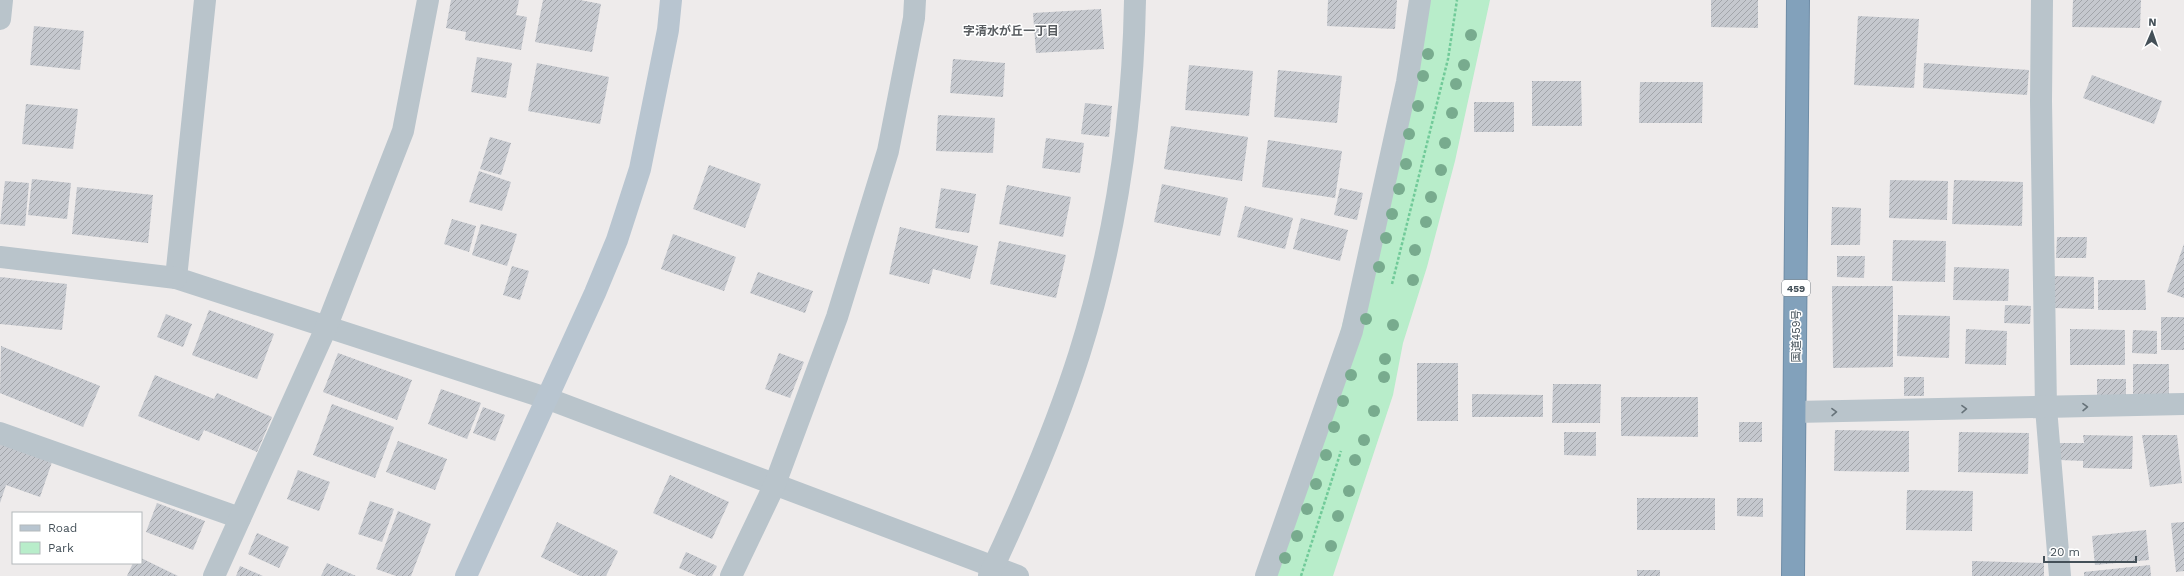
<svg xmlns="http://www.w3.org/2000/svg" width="2184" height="576" font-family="'Work Sans','Noto Sans JP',sans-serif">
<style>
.green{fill:#b8edca}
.building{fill:url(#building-hatch)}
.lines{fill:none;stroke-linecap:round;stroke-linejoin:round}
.highway-casing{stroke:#6e8ca6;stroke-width:24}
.path{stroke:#71ca99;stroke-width:2.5;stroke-dasharray:3 2;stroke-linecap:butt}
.street{stroke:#b9c4cb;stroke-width:22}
.secondary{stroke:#b8c5d0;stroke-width:22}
.highway{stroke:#82a1bb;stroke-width:22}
.tree{fill:#78ab8e}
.oneway{stroke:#67737a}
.labels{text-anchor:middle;stroke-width:3;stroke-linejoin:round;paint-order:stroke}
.shield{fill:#fff;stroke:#7c848a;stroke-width:1}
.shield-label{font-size:10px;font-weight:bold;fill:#445058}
.street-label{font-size:11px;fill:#445058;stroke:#fff}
.neighbourhood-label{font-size:12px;font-weight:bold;fill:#585c60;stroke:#fff}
</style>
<defs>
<pattern id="building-hatch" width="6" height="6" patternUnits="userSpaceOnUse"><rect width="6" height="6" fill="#c5c8ce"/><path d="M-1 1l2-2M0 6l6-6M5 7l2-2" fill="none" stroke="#a2a5aa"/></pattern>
</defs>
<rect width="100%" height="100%" fill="#eeebeb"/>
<!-- green -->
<polygon class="green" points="1429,0 1490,0 1455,161 1427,267 1403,343 1393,395 1333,576 1273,576 1285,539"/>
<!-- building -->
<g class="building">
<polygon points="451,0 519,0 516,15 527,17 521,50 465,40 466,32 446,28"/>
<polygon points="543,0 580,0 601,4 592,52 535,42"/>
<polygon points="1328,0 1397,0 1395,29 1327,26"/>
<polygon points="1711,0 1758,0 1758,28 1711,27"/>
<polygon points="2073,0 2141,0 2140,28 2072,27"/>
<polygon points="1101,9 1104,49 1036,53 1033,13"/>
<polygon points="1858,16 1919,19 1914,88 1854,85"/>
<polygon points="34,26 84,31 80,70 30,65"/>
<polygon points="477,57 512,63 506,98 471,92"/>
<polygon points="953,59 1005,63 1003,97 950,93"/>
<polygon points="537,63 609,77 600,124 528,111"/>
<polygon points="1924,63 2029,70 2027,95 1923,88"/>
<polygon points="1189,65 1253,71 1249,116 1185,110"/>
<polygon points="1278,70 1342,76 1337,123 1274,117"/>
<polygon points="2092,75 2162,101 2154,124 2083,98"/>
<polygon points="1532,81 1581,81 1582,126 1532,126"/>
<polygon points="1640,82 1703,82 1702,123 1639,123"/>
<rect x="1474" y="102" width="40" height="30"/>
<polygon points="1085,103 1112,106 1109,137 1081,134"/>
<polygon points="26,104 78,109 73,149 22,144"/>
<polygon points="938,115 995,118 993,153 936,151"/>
<polygon points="1171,126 1248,137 1242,181 1164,169"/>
<polygon points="490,137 511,143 501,175 480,169"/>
<polygon points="1046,138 1084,143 1080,173 1042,168"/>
<polygon points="1268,140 1342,151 1335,198 1262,187"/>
<polygon points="709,165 761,184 745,228 693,209"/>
<polygon points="479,171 511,182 502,211 469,202"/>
<polygon points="32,179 71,183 67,219 28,215"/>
<polygon points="1890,180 1948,181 1947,220 1889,218"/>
<polygon points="1954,180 2023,182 2022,226 1952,224"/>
<polygon points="5,181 29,183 25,226 0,224"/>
<polygon points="1162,184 1228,198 1220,236 1154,222"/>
<polygon points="1007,185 1071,197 1063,237 999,224"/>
<polygon points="77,187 153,195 148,243 72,234"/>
<polygon points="941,188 976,194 969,233 935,228"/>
<polygon points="1340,188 1363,193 1357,220 1334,215"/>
<polygon points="1245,206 1293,218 1285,249 1237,237"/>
<polygon points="1832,207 1861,208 1860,245 1831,245"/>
<polygon points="1301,218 1348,230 1340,261 1293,249"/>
<polygon points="452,219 476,226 469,252 444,244"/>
<polygon points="481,224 517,234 507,266 472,255"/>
<polygon points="900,227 978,246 970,279 933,269 929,284 889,274"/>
<polygon points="673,234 736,257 724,291 661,269"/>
<polygon points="2057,237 2087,237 2086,258 2056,258"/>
<polygon points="1893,240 1946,241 1945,282 1892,281"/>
<polygon points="999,241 1066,255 1056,298 990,284"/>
<polygon points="2184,244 2184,298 2167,292"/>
<polygon points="1837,256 1865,256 1864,278 1837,277"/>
<polygon points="512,266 529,271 520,300 503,295"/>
<polygon points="1954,267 2009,269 2008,301 1953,300"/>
<polygon points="758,272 813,291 805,313 750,293"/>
<polygon points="2053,276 2094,277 2094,309 2053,308"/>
<polygon points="0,277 67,284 62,330 0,324"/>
<polygon points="2098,280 2145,280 2146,310 2098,310"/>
<polygon points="1832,286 1893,286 1893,367 1833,368"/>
<polygon points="2005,305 2031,306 2030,324 2004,323"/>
<polygon points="209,310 274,334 257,379 192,355"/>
<polygon points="166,314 192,324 183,347 157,337"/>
<polygon points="1898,315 1950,316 1949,358 1897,356"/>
<rect x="2161" y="317" width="23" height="33"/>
<polygon points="1966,329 2007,331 2006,365 1965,364"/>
<polygon points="2070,329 2125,330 2125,365 2070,365"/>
<polygon points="2133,330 2157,331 2157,354 2132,353"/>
<polygon points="1,346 100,386 83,427 0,393"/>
<polygon points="338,353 412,380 397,420 323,392"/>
<polygon points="779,353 804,362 790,398 765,389"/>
<rect x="1417" y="363" width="41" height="58"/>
<rect x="2133" y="364" width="36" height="36"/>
<polygon points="155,375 214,399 217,393 272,417 257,452 204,430 199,441 138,416"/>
<rect x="1904" y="377" width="20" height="19"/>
<rect x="2097" y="379" width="29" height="18"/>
<polygon points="1553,384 1601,384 1600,423 1552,423"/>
<polygon points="441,389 481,403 467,439 428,424"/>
<polygon points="1472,394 1543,395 1543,417 1472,417"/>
<polygon points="1621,397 1698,397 1698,437 1621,436"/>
<polygon points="332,404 394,427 375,478 313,455"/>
<polygon points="483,407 505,415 495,441 473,433"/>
<rect x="1739" y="422" width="23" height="20"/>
<polygon points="1835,430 1909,431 1909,472 1834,471"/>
<polygon points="1564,432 1596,432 1596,456 1564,455"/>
<polygon points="1959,432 2029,433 2028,474 1958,472"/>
<polygon points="2083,435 2133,436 2132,469 2083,468 2083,461 2060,460 2060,443 2084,443"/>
<polygon points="2142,435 2177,435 2182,483 2150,487"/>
<polygon points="398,441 447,459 435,490 386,472"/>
<polygon points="0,444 52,462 40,497 6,485 0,503"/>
<polygon points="298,470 330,482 319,511 287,499"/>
<polygon points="670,475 729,502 712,539 653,513"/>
<polygon points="1907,490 1973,491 1972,531 1906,530"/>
<rect x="1637" y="498" width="78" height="32"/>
<polygon points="1737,498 1763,498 1763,517 1737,516"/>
<polygon points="370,501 394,509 382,542 358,534"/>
<polygon points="157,503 205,521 193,550 146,532"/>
<polygon points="398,511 431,524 411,576 396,576 376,569"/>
<polygon points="557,522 618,551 606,576 580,576 541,557"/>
<polygon points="2184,522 2184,571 2176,572 2171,523"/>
<polygon points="2146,530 2149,560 2095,565 2092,536"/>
<polygon points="257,533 289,547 279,568 248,554"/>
<polygon points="686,552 717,566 712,576 697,576 679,568"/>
<polygon points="141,558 178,576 127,576 133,563 141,563"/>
<polygon points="1972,561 2044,563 2044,576 1972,576"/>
<polygon points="327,563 356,576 321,576"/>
<polygon points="2150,565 2151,576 2084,576 2084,572"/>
<polygon points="240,566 263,576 236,576"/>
<rect x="1637" y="570" width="23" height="6"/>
</g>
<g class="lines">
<!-- highway casing -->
<g class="highway-casing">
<polyline id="highway" points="1793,576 1798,0"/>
</g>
<!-- path -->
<g class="path">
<polyline points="1392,284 1448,59 1457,0"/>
<polyline points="1301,576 1341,451"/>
</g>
<!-- street -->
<g class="street">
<polyline points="205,0 176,278 546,398 1018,576"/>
<polyline points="2042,0 2041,101 2046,408 2060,576"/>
<polyline points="0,19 2,0"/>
<polyline points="0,257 176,278"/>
<polyline points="1795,412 2184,404"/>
<polyline points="0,433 240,518"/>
<polyline points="214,576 326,328 403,131 428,0"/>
<polyline points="731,576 775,484 837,317 888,151 914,18 915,0"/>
<path d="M989,576C1023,504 1055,430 1079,355C1115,241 1133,119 1135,0"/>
<polyline points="1266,576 1352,331 1407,82 1420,0"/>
</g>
<!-- secondary -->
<polyline class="secondary" points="466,576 595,293 617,240 640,169 668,30 671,0"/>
<!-- highway -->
<use href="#highway" class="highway"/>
</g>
<!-- trees -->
<g class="tree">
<circle cx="1471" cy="35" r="6"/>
<circle cx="1428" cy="54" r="6"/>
<circle cx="1464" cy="65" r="6"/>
<circle cx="1423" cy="76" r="6"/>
<circle cx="1456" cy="84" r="6"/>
<circle cx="1418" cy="106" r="6"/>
<circle cx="1452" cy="113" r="6"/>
<circle cx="1409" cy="134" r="6"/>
<circle cx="1445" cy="143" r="6"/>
<circle cx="1406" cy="164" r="6"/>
<circle cx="1441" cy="170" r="6"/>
<circle cx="1399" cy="189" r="6"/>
<circle cx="1431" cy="197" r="6"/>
<circle cx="1392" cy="214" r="6"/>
<circle cx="1426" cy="222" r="6"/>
<circle cx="1386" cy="238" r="6"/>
<circle cx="1415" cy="250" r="6"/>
<circle cx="1379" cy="267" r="6"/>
<circle cx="1413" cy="280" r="6"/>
<circle cx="1366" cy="319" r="6"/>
<circle cx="1393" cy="325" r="6"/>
<circle cx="1385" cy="359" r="6"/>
<circle cx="1351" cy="375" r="6"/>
<circle cx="1384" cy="377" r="6"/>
<circle cx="1343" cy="401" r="6"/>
<circle cx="1374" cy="411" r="6"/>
<circle cx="1334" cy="427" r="6"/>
<circle cx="1364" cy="440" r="6"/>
<circle cx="1326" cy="455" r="6"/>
<circle cx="1355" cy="460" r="6"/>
<circle cx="1316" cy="484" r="6"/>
<circle cx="1349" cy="491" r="6"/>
<circle cx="1307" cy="509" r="6"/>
<circle cx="1338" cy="516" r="6"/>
<circle cx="1297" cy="536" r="6"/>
<circle cx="1331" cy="546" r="6"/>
<circle cx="1285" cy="558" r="6"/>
</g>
<!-- one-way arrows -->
<defs><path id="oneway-chevron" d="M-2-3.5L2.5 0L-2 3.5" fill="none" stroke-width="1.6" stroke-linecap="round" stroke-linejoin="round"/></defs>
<g class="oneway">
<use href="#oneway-chevron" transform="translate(2085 407) rotate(-1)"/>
<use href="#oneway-chevron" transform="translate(1964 409) rotate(-1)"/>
<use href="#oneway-chevron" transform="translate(1834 412) rotate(-1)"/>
</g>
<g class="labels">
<!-- shield labels -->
<rect class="shield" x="1782" y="280" width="28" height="16" rx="3"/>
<g class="shield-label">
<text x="1796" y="292">459</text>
</g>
<!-- street labels -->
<g class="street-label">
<text transform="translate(1796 336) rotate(-90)" y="4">国道459号</text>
</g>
<!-- neighbourhood labels -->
<g class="neighbourhood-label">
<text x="1011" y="35">字清水が丘一丁目</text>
</g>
</g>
<!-- legend -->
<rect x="12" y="512" width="130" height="52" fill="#ffffff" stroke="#b4b9bc"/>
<rect x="20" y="525" width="20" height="6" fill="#b8c5d0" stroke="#b4b9bc"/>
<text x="48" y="532" font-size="12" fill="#445058">Road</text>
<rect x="20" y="542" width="20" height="12" fill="#b8edca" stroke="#b4b9bc"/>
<text x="48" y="552" font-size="12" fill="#445058">Park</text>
<!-- north arrow -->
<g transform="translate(2152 32) rotate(2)" stroke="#ffffff" stroke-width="3" paint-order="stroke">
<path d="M0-3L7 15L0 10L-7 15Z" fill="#445058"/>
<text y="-6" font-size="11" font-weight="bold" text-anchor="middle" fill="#445058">N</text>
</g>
<!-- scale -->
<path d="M2044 556v6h92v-6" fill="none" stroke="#445058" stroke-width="2"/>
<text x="2050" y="556" font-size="12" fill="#445058" stroke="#ffffff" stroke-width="3" paint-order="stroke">20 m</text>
</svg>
